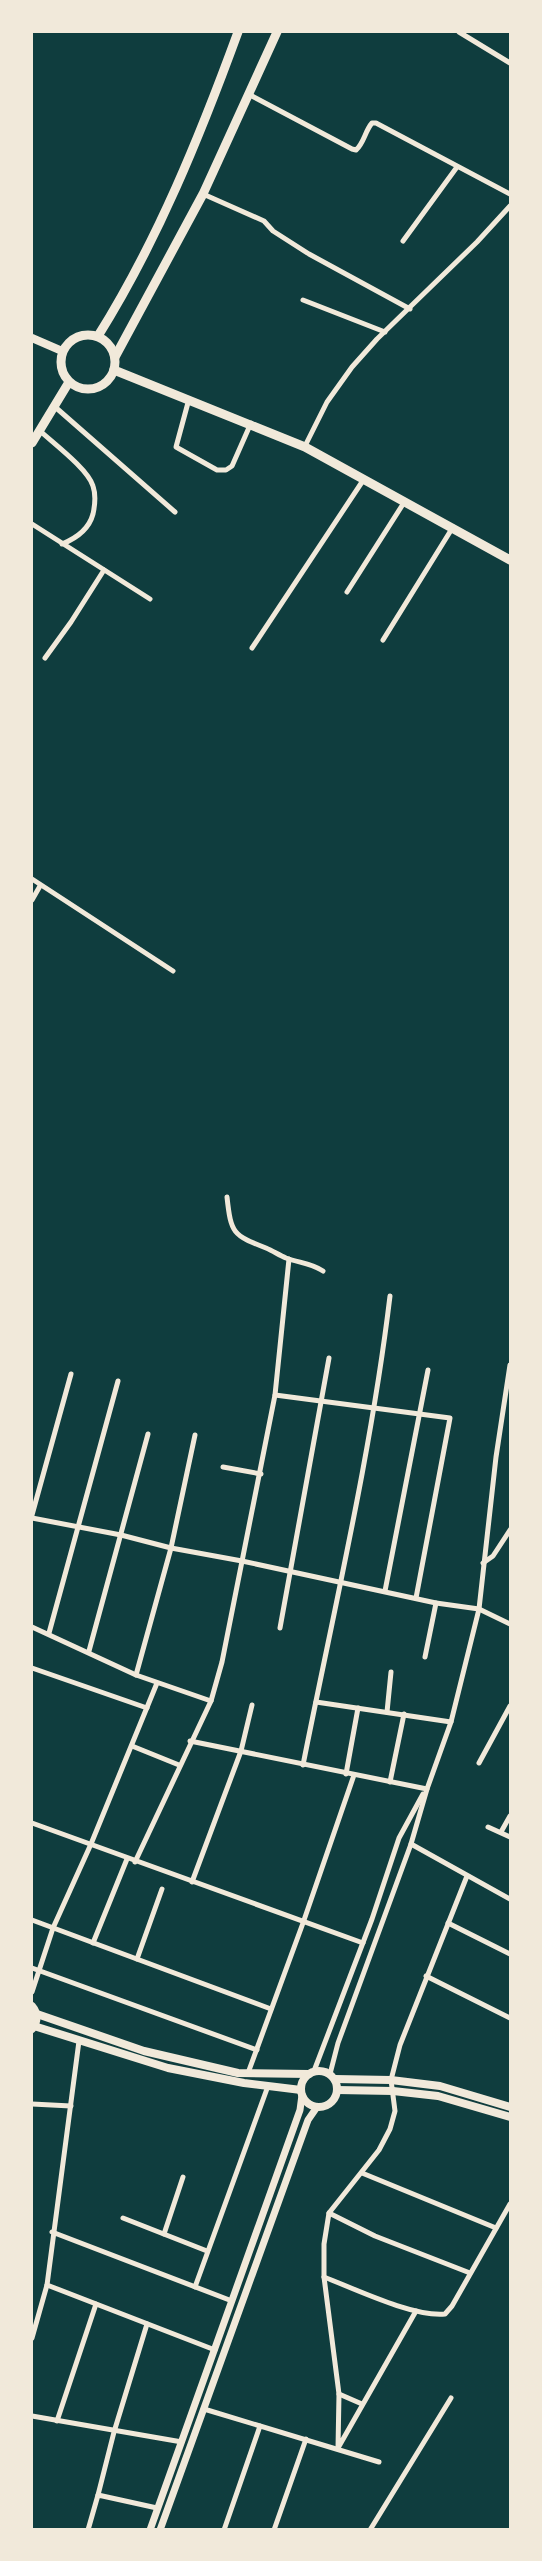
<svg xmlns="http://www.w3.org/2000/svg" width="542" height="2561" font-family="Figtree,sans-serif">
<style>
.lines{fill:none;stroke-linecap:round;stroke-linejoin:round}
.minor{stroke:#f1e9da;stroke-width:5}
.tertiary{stroke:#f1e9da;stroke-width:7}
.secondary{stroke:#f1e9da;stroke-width:8}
.primary{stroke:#f1e9da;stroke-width:9}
</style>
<rect width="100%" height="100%" fill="#0f3d3e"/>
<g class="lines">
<!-- minor -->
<g class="minor">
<polyline points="459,32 510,63"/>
<path d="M250,95L352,149L356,150C364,143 365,131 372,123H376L510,194"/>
<polyline points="203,194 264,221 273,231 309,254 410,309"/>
<polyline points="403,241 457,167"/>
<polyline points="303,300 385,332"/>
<polyline points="189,399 176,447 217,470 226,470 232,466 251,423"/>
<polyline points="54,406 175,512"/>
<path d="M39,430C53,443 88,469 93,486C96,495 95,505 93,514C89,529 77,538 62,544"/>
<polyline points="305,446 327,402 352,367 377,339 477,242 510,206"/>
<polyline points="32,524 150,599"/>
<polyline points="347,592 405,501"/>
<polyline points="383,640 453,527"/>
<polyline points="252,648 364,479"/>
<polyline points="45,658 71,622 104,570"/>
<polyline points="32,879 173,971"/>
<polyline points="32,900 40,886"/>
<path d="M227,1197C231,1234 233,1235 266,1248C273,1251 279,1255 286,1258C299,1263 311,1263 323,1271"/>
<polyline points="275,1395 450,1418 416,1598"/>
<polyline points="223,1467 261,1474"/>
<polyline points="32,1515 71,1374"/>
<polyline points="32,1518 121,1535 171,1548 242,1561 436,1603 479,1609 510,1624"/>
<polyline points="483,1563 493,1556 510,1530"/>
<polyline points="385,1591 428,1370"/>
<polyline points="32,1627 136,1675 211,1701"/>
<polyline points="280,1628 329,1358"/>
<polyline points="49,1633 118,1381"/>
<polyline points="89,1651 148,1434"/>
<polyline points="425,1657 436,1603"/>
<polyline points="32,1668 147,1708"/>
<polyline points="136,1675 171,1548 195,1435"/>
<polyline points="316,1702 451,1722"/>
<polyline points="387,1712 391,1672"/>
<polyline points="190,1741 427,1789"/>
<polyline points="132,1746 179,1765"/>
<polyline points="479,1763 510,1706"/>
<path d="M303,1765C334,1609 371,1454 390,1296"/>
<polyline points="346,1774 358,1708"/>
<polyline points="390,1782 404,1714"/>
<polyline points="32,1823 363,1943"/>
<polyline points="488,1827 510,1837"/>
<polyline points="501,1832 510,1816"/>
<polyline points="411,1844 510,1899"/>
<polyline points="135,1862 211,1701 222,1662 275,1395 289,1259"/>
<polyline points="192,1882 241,1751 252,1705"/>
<polyline points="32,1920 271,2009"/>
<polyline points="448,1923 510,1954"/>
<polyline points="93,1943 127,1859"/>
<polyline points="137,1959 162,1889"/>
<polyline points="32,1968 257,2050"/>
<polyline points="426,1976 510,2018"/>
<polyline points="32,1992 53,1928 91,1844 157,1683"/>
<polyline points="314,2071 372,1919 399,1838 423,1794"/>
<polyline points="248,2073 303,1923 354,1775"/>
<polyline points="330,2074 338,2043 411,1844 427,1789 451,1722 479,1609 496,1457 510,1365"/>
<polyline points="32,2104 71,2106"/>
<polyline points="362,2173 496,2228"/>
<polyline points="329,2213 375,2236 470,2273"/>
<polyline points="123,2218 207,2251"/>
<polyline points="52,2232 232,2301"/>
<polyline points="164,2234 183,2177"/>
<path d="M324,2277C355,2289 413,2317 445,2314L452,2306L510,2204"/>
<polyline points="47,2285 215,2350"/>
<polyline points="195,2287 268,2086"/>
<polyline points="416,2311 338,2448 339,2394 324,2277 324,2244 329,2213 379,2150 390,2129 395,2111 391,2080 400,2045 467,1876"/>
<polyline points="32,2338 47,2285 79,2041"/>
<polyline points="339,2394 362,2404"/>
<polyline points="204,2409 379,2462"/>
<polyline points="32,2416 182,2442"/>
<polyline points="57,2421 96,2304"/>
<polyline points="98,2495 114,2432 147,2324"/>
<polyline points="88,2530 98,2495 157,2508"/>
<polyline points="224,2530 260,2426"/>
<polyline points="274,2530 306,2439"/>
<polyline points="370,2530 451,2398"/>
</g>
<!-- tertiary -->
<g class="tertiary">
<polyline points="150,2530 300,2110 302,2095"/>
<polyline points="160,2530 308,2120 317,2107"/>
</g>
<!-- secondary -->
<g class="secondary">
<polyline points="32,338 62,351"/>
<path d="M32,2006C38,2013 38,2022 32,2029"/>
<polyline points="37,2014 144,2051 238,2073 309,2074"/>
<polyline points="34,2026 168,2068 244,2083 301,2090"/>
<circle cx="319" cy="2089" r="18"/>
<polyline points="335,2079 391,2080 440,2086 510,2107"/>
<polyline points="337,2090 393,2091 438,2096 510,2117"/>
</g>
<!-- primary -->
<g class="primary">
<circle cx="88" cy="362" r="27"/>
<path d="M98,336C157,242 200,136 238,32"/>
<polyline points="115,357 203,194 277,32"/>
<polyline points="114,370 305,447 510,560"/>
<polyline points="32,443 69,382"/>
</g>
</g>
<!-- border -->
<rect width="542" height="2561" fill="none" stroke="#f1e9da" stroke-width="66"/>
</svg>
